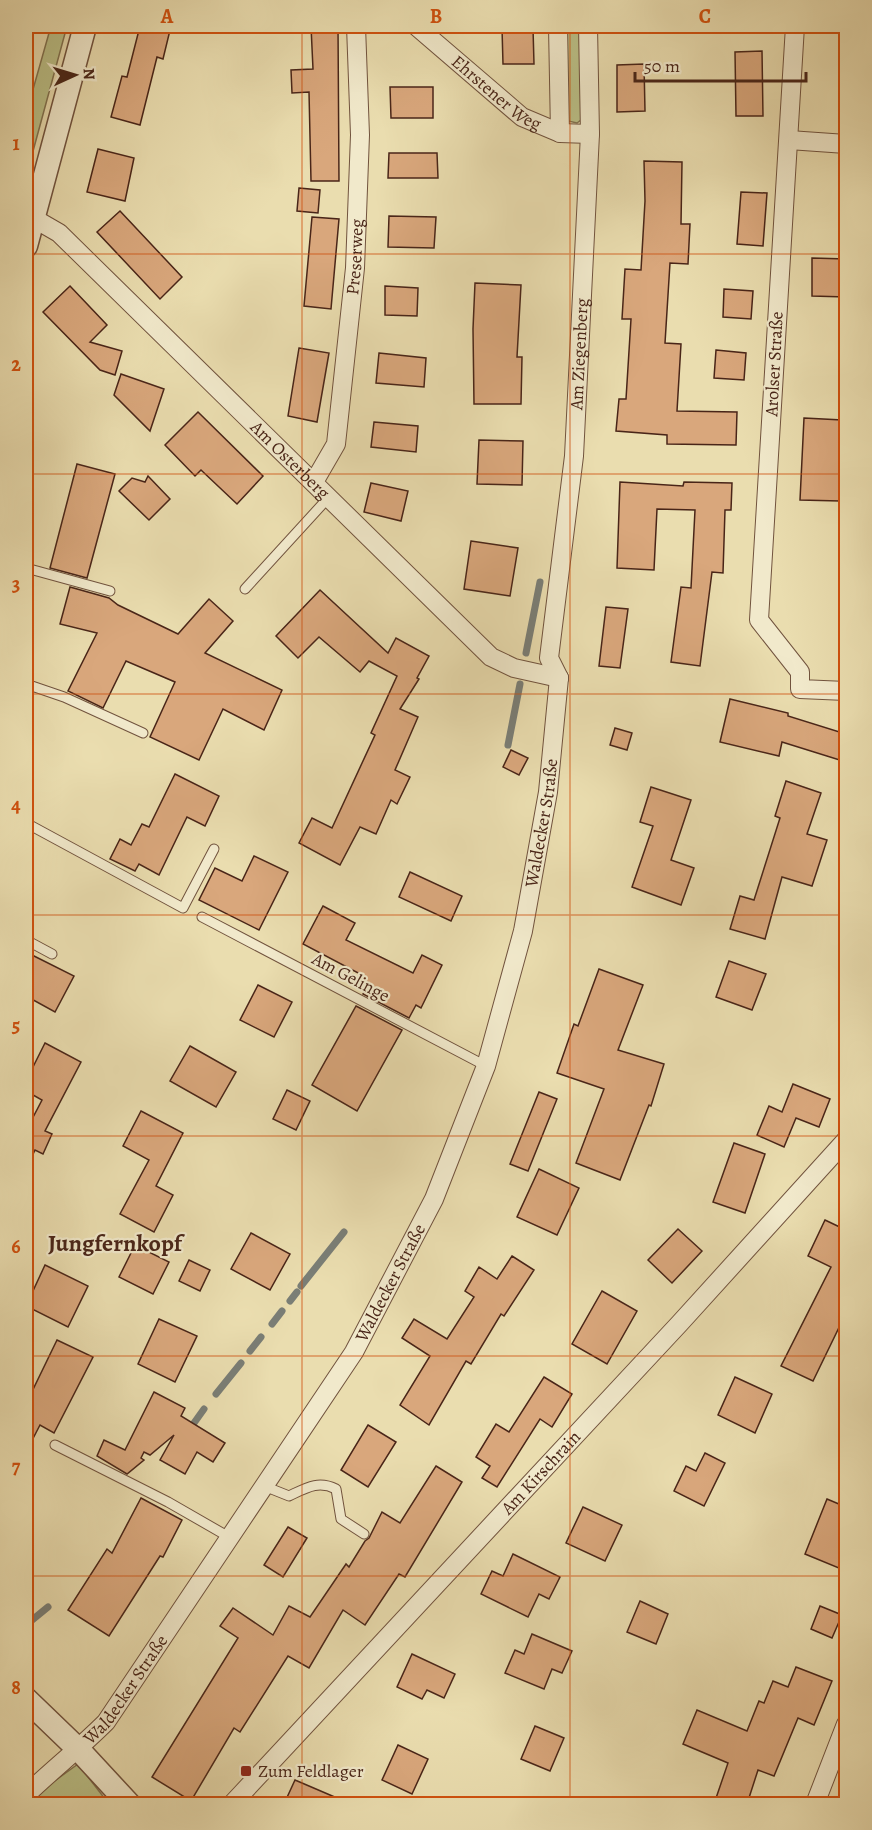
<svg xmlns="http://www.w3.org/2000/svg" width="872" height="1830" font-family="Alegreya,serif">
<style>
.green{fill:#bbc087;stroke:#827250;stroke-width:1.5}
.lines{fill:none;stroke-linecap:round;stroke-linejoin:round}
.stream{stroke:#7a7e76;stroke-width:7}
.building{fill:#d9a77c;stroke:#492518;stroke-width:1.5}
.service-casing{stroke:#71533e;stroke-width:11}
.minor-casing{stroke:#71533e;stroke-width:20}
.tertiary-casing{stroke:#71533e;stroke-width:25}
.service{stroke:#f1e9cb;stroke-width:9}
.minor{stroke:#f1e9cb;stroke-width:18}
.tertiary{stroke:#f1e9cb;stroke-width:22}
.grid{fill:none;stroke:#d0510e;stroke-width:1.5;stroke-opacity:0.55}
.poi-dot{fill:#8f2418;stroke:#f1e9cb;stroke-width:2}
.labels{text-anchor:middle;stroke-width:4.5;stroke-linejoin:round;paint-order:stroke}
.street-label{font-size:18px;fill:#492518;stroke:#f1e9cb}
.poi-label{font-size:18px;fill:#492518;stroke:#f1e9cb;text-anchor:start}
.district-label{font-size:24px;font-weight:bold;fill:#492518;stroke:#f1e9cb}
.neatline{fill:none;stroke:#d0510e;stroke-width:2}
.grid-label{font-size:20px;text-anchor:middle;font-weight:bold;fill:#d0510e}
</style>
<rect width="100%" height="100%" fill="#eaddaf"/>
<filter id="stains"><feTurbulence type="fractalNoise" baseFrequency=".00333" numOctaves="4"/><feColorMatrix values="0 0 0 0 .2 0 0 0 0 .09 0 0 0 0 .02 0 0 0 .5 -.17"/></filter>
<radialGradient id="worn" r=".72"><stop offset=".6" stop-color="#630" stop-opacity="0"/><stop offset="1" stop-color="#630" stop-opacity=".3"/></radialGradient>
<!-- green -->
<g class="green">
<polygon points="51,26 67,26 26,177 26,114"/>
<polygon points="566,26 580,26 581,120 577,123 568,121"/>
<polygon points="78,1764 109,1804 32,1804 42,1790"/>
</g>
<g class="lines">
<!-- stream -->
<g class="stream">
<polyline points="526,653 540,582"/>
<polyline points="508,745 520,684"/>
<polyline points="301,1286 344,1232"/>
<polyline points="290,1301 297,1292"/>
<polyline points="272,1324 282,1311"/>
<polyline points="250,1351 261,1337"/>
<polyline points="216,1394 241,1363"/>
<polyline points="194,1423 204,1409"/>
<polyline points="26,1625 48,1607"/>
</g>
</g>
<!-- building -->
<g class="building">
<polygon points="140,26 171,26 163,59 157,57 140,125 111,117 122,76 127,77"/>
<polygon points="311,26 338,26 339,181 311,181 309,92 292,93 291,70 313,69"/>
<polygon points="502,28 533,28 534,64 503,64"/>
<polygon points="762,51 763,116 736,116 735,52"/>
<polygon points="644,64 645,111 617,112 617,65"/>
<polygon points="390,87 433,87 433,118 391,118"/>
<polygon points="98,149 134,158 125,201 87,192"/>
<polygon points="389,153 437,153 438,178 388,178"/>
<polygon points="644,161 682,162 681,224 690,224 688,264 670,263 665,343 681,344 677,411 737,412 736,445 667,444 667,435 616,431 619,399 626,399 631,319 622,319 625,269 641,270 645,201"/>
<polygon points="299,188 320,190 318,213 297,211"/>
<polygon points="741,192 767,193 763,246 737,244"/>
<polygon points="120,211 182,277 160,299 97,232"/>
<polygon points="389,216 436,217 434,248 388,247"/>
<polygon points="312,217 339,219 331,309 304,306"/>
<polygon points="812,258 846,259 846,297 812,296"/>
<polygon points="475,283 521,285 517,357 522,357 521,404 474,404 473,329"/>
<polygon points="70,286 107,325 90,342 122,351 115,375 100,370 43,312"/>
<polygon points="385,286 418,288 417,316 385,315"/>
<polygon points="724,289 753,291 751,319 723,317"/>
<polygon points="299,348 329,353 317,422 288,416"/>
<polygon points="716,350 746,353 744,380 714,378"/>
<polygon points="379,353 426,358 424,387 376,383"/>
<polygon points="121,374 164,389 150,431 114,395"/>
<polygon points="198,412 263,476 237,504 201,470 195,476 165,445"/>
<polygon points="804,418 842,420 840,501 800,500"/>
<polygon points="374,422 418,426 416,452 371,447"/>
<polygon points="479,440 523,441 522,485 477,484"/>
<polygon points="77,464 115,474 87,578 50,568"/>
<polygon points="148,476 170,499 149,520 119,491 132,478 145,482"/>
<polygon points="620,482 683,486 684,482 732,483 731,510 725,510 723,573 712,572 700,666 671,662 681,587 691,588 695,510 657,509 654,570 617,568"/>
<polygon points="371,483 408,491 401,521 364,512"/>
<polygon points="471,541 518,548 510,596 464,589"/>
<polygon points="70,587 109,598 118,605 178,634 209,599 233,621 205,653 282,690 264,730 223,709 199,760 150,737 175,682 126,661 103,708 68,691 97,633 60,624"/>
<polygon points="320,590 388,653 396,638 429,656 417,678 419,679 400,709 418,717 395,770 410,777 397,804 391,800 376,834 360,827 340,865 299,843 312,818 332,828 375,735 371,733 397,676 369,661 360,672 319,637 298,658 276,636"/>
<polygon points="606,607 628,609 620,668 599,666"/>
<polygon points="730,699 788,713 788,716 846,734 846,762 782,742 779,756 720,742"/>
<polygon points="615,728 632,733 627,750 610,745"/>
<polygon points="511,750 528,758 519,775 503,767"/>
<polygon points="175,774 219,796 205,826 187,817 159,875 139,864 135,871 110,859 120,839 131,845 142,824 149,827"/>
<polygon points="786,781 821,793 807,834 827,840 812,886 782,877 765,939 730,929 740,896 754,900 780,818 775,816"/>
<polygon points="651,787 691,800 671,860 694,868 681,905 632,887 653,826 640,822"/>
<polygon points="254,856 288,872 259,930 199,900 215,868 242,881"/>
<polygon points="410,872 462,896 451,921 399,897"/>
<polygon points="323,906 355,923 346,940 413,973 422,955 442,965 421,1008 416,1005 409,1018 363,994 369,983 362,979 364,976 303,944"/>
<polygon points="32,955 74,976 55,1012 26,996 26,966"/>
<polygon points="729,961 766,974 752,1010 716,997"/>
<polygon points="599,969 643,985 618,1050 664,1064 651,1106 649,1105 620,1180 576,1163 604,1089 557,1073 574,1024 578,1026"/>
<polygon points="258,985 292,1002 274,1037 240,1020"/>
<polygon points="356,1006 402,1030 357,1111 312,1085"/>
<polygon points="45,1043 81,1062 45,1131 52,1134 43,1154 35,1150 28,1165 26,1164 26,1121 30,1123 42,1100 26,1091 26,1081"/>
<polygon points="190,1046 236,1072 216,1107 170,1081"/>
<polygon points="793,1084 830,1099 819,1127 796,1118 784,1147 757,1135 769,1106 782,1112"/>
<polygon points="287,1090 310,1101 296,1130 273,1119"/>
<polygon points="539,1092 557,1099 528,1171 510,1164"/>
<polygon points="141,1111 183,1133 156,1186 173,1195 154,1232 120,1214 149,1160 123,1146"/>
<polygon points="734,1143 765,1154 745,1213 713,1202"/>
<polygon points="539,1169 579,1188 557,1235 517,1217"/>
<polygon points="825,1220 846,1230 846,1313 813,1381 781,1366 831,1267 808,1256"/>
<polygon points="678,1229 702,1251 672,1283 648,1260"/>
<polygon points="251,1233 290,1254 270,1290 231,1269"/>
<polygon points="135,1245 169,1262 153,1294 119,1277"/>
<polygon points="512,1256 534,1270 504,1316 501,1314 471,1364 466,1361 429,1425 400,1405 430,1356 402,1338 414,1319 447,1339 474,1297 465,1291 479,1267 497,1279"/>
<polygon points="189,1260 210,1270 200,1291 179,1281"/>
<polygon points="45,1265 88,1286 68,1327 26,1306"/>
<polygon points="602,1291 637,1311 607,1364 572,1344"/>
<polygon points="159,1319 197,1336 175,1382 138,1364"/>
<polygon points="57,1340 93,1357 54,1433 40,1425 26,1452 26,1404"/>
<polygon points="544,1377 572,1394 552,1427 540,1419 497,1487 482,1478 490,1466 476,1457 496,1424 509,1432"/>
<polygon points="735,1377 772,1394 755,1433 718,1415"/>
<polygon points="154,1392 185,1408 181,1416 225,1443 213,1462 197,1452 185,1474 160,1460 174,1435 150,1455 144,1452 141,1458 144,1460 127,1474 97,1456 104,1440 125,1450"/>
<polygon points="368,1425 396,1442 368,1487 341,1470"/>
<polygon points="705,1453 725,1463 704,1506 674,1491 686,1466 696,1471"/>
<polygon points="436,1466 462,1482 405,1577 399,1574 365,1625 343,1610 309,1668 288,1656 240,1732 234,1728 191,1801 152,1777 238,1638 220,1626 233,1608 273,1635 289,1606 310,1617 346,1564 349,1567 365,1541 369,1538 382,1512 400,1523"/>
<polygon points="141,1498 182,1520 163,1557 160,1556 109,1636 68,1610 107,1549 112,1553"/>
<polygon points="827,1499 846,1507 846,1571 805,1554"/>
<polygon points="583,1507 622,1525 605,1561 566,1543"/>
<polygon points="288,1527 307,1538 283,1577 264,1565"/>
<polygon points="513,1554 560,1577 549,1599 539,1594 528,1617 481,1594 492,1571 503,1576"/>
<polygon points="640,1601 668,1614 656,1644 627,1632"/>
<polygon points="820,1606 842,1615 832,1638 811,1629"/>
<polygon points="532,1634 572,1651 562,1673 552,1669 544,1689 505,1673 515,1650 524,1654"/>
<polygon points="412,1654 455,1674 444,1698 427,1690 422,1699 397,1687"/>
<polygon points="796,1667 832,1681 814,1725 798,1718 774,1776 758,1770 747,1804 714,1804 728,1763 683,1744 697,1710 747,1731 759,1701 764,1703 773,1681 788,1687"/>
<polygon points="535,1726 564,1738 550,1771 521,1759"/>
<polygon points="398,1745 428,1759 412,1794 382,1780"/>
<polygon points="295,1780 351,1804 284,1804"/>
</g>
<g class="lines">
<!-- service casing -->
<g class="service-casing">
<g id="service">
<polyline points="26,568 110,591"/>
<polyline points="245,589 329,497"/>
<polyline points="26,684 64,697 143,733"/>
<polyline points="26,823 183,908 214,849"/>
<polyline points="202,917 486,1066"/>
<polyline points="26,940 52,954"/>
<polyline points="55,1445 168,1502 229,1537"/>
<path d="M264,1486L289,1496C306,1488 318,1480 336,1489L341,1519L364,1534"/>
</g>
</g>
<!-- minor casing -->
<g class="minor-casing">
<g id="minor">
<path id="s1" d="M416,26L522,117L560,133L590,134"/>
<polyline points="558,26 560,133"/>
<polyline points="795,26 759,620 800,672 800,689 846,691"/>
<polyline points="789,140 846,144"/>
<path id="s2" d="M33,218L59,233L491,657L514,668L559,678"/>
<path id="s3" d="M314,482L336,444L355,268L360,135L356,26"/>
<path id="s4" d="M559,678L549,658L574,456L590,134L588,26"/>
<path id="s5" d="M26,1795C52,1770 80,1748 106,1722L354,1352L434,1199L486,1066L523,931L548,792L559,678"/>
<path id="s6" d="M232,1804L680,1323L846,1140"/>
<polyline points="815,1804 846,1724"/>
</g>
</g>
<!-- tertiary casing -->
<g class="tertiary-casing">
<g id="tertiary">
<polyline points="26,246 85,26"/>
<polyline points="26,1699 79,1750 129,1804"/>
</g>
</g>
<!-- service -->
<use href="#service" class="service"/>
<!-- minor -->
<use href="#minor" class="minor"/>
<!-- tertiary -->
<use href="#tertiary" class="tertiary"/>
</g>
<!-- grid -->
<path class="grid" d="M302,26V1804M570,26V1804M26,254H846M26,474H846M26,694H846M26,915H846M26,1136H846M26,1356H846M26,1576H846"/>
<!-- markers -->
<rect class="poi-dot" x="240" y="1765" width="12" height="12" rx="3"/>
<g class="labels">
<!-- street labels -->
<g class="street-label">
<text dy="6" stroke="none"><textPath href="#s1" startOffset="105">Ehrstener Weg</textPath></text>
<text dy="6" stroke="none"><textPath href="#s3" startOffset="232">Preserweg</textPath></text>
<text dy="6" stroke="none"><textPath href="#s4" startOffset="328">Am Ziegenberg</textPath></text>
<text transform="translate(774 364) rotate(-87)" y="6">Arolser Straße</text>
<text dy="6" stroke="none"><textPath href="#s2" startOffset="354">Am Osterberg</textPath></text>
<text dy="6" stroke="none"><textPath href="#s5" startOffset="1119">Waldecker Straße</textPath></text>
<text transform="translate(351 977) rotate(28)" y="6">Am Gelinge</text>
<text dy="6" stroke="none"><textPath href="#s5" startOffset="632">Waldecker Straße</textPath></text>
<text dy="6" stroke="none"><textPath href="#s6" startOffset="453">Am Kirschrain</textPath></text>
<text dy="6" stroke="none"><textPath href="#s5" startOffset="146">Waldecker Straße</textPath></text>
</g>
<!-- poi labels -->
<g class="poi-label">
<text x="258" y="1777">Zum Feldlager</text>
</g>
<!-- district labels -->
<g class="district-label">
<text x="115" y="1251">Jungfernkopf</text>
</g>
</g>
<!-- margin -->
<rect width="872" height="1830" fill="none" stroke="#eaddaf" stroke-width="66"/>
<!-- north arrow -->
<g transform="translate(75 75) rotate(86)" stroke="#f1e9cb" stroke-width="4.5" paint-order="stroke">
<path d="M0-4.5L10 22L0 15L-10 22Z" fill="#492518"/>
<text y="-9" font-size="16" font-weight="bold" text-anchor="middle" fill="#492518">N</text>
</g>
<!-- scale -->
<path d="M635 72v9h171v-9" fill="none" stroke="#492518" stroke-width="3"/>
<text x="644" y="72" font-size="18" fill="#492518" stroke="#f1e9cb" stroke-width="4.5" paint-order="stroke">50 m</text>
<rect x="33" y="33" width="806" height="1764" class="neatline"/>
<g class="grid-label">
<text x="167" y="23">A</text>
<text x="436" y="23">B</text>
<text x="705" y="23">C</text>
<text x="16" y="150">1</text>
<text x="16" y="371">2</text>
<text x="16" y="591">3</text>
<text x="16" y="812">4</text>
<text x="16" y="1032">5</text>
<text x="16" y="1253">6</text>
<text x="16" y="1473">7</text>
<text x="16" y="1694">8</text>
</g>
<rect width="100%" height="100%" filter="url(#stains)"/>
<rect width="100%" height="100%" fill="url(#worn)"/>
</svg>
